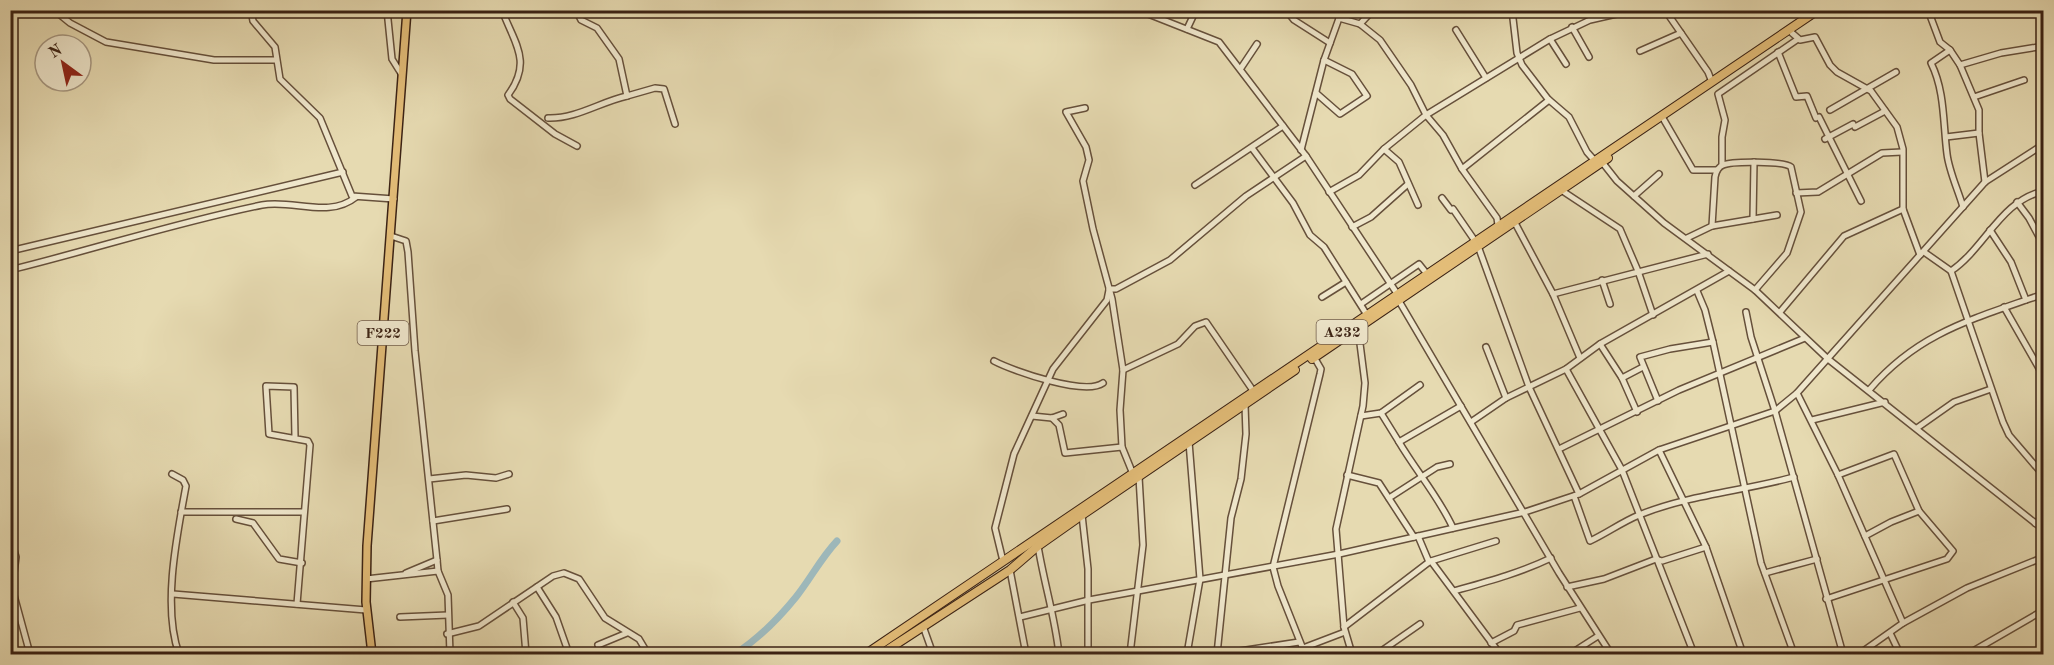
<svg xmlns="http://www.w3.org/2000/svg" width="2054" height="665" font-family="'Old Standard TT',serif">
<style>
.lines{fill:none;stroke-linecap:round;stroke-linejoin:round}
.river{stroke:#9db7b9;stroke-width:7}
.minor-casing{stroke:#66503b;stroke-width:8}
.major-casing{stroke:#3b2214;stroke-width:10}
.highway-casing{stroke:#3b2214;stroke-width:10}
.minor{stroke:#efe7cc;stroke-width:5}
.major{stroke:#e3bd78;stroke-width:7}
.highway{stroke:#e3bd78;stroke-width:8}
.labels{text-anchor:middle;stroke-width:4.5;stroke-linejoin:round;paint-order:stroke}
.shield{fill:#efe7cc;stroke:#715d4b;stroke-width:1.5}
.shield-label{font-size:15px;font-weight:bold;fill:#3b2214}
</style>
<rect width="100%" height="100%" fill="#e6dab1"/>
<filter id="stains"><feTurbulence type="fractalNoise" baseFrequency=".00333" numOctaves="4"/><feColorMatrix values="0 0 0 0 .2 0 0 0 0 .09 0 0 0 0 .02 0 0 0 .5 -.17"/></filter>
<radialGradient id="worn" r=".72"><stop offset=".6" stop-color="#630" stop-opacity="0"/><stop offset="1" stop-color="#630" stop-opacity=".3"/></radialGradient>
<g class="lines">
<!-- river -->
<path class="river" d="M735,654C758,639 779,618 796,597C811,578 821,558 837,541"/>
<!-- minor casing -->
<g class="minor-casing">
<g id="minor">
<polyline points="54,10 70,23 106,42 214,60 276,60"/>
<polyline points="208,10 211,10"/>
<polyline points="251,10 253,21 275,47 280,79 320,118 352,196 394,199"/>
<polyline points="387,10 392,59 402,75"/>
<path d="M502,10C514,43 533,61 508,95L510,99L555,134L577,146"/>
<polyline points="576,10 581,20 597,28 619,59 627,96 655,88 664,89 675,124"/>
<polyline points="1138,10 1219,42 1306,156"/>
<polyline points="1245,10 1250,14 1258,10"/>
<polyline points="1286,10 1294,20 1330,43"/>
<polyline points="1512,10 1517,53 1522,65 1548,99 1569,117 1587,152 1595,161"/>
<polyline points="1665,10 1708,72 1712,82"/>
<polyline points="1928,10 1940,42 1950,50 1960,65 1979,110 1979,133 1985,182"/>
<polyline points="1339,18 1360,24 1380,40 1411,85 1426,115 1443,135 1462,169 1497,218 1498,225"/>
<polyline points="1360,24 1373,10"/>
<polyline points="1572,27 1589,57"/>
<polyline points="1187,29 1196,10"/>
<polyline points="1456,30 1486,78"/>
<polyline points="1792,33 1800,40 1815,37 1830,65 1837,72 1871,91 1897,127 1903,149 1903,209 1920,255"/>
<polyline points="1550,39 1566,64"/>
<path d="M1950,50L1931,63C1945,91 1943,123 1947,154C1949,171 1958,190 1963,207"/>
<polyline points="1640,51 1681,33"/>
<polyline points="1778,52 1796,97 1807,96 1816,118"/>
<polyline points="1960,65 2001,53 2044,46"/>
<polyline points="1241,68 1257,44"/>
<polyline points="1316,93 1340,114 1367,96 1352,74 1324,60"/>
<polyline points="1974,97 2024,80"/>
<polyline points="1085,108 1066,112 1086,147 1089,160 1083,181 1093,229 1112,299 1123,370 1120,410 1122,447 1133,474"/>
<polyline points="1830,110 1896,72"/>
<polyline points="1819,117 1861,201"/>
<path d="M548,118C576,119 600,102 627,96"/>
<polyline points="1664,120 1693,170 1717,170"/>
<polyline points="2044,121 2044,133"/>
<polyline points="1855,127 1885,111"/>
<polyline points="1946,137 1979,133"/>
<polyline points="1825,139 1853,124"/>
<polyline points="1252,148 1293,203 1310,235 1324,247 1367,315"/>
<polyline points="1384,149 1399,162 1418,205"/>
<polyline points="1301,150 1324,60 1342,10"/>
<polyline points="1602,162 1617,181 1664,223 1755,290 1828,359 2044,530"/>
<polyline points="1722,165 1722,137 1725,120 1718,94 1798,39"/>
<polyline points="1462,169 1549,100"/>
<polyline points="1195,185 1283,126"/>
<polyline points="1561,190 1620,229 1638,271 1653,315"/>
<path d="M2044,191C2001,200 1985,248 1951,271L2003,422L2009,435L2044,476"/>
<polyline points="1329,192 1359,175 1384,149 1426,115 1550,39 1590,20 1634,10"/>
<polyline points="1796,193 1818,192 1882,153 1902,152"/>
<polyline points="1634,196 1659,174"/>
<polyline points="1442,198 1451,210"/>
<polyline points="2017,202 2029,218 2044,246"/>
<polyline points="1453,209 1475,241"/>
<polyline points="1753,219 1754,162"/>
<polyline points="1514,221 1553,294 1580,358"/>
<path d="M1712,226L1715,177C1716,172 1718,167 1723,165C1732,161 1784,161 1791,167L1801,212L1787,253L1755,290"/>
<polyline points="1352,227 1371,217 1408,184"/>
<polyline points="391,236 406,241 408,252 415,351 437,560 438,571 448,595 450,654"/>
<polyline points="1687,238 1712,226 1777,215"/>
<polyline points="1478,246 1529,387 1579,494"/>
<polyline points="10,251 343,172"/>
<polyline points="1924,252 1951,271"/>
<path d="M10,270C95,249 178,222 262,205C293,199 329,219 356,197"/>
<polyline points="1602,280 1610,304"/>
<polyline points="1109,289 1116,289 1170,260 1246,196 1306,156 1398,295"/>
<polyline points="1697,291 1705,310 1713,342 1761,563 1794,654"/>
<polyline points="1553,294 1708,254"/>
<polyline points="1322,297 1346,282"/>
<polyline points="2026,300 2044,294"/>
<polyline points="1399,301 1559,573 1611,654"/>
<polyline points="1361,304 1419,264 1427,274"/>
<polyline points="2004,307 2044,377"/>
<polyline points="1746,312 1751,337 1775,411 1843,654"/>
<polyline points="1780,312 1844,236 1903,209"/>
<polyline points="1600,344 1622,378 1637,412"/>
<polyline points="1486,347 1506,398"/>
<path d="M994,361C1013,371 1085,396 1103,383"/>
<polyline points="1566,369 1622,470 1694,654"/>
<polyline points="1123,370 1178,344 1195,326 1206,322 1254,392"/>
<polyline points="1622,378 1643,367"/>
<path d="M1870,389C1915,337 1963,322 2026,300L2011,262L1990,230"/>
<polyline points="1797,393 1838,475 1903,623"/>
<polyline points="1658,401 1640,357 1670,349 1713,342"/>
<polyline points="1381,413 1399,442"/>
<polyline points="1032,416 1052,418 1063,414"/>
<polyline points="1361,416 1381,413 1420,385"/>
<polyline points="1052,418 1059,425 1065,453 1122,447"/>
<polyline points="1812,420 1885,402"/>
<polyline points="1471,422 1506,398 1566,369 1600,344 1729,271"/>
<polyline points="1917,428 1954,402 1991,389"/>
<polyline points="295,437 294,387 266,386 269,434 308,441 310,445 297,604"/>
<polyline points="2043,437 2044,437"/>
<polyline points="1559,449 1679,390 1805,338"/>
<polyline points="1659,450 1706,547 1743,654"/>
<path d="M172,474L183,480L186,486C177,535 162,607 179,654"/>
<polyline points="1347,475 1379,483 1414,537"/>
<polyline points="429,479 466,475 496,478 509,474"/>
<path d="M1574,496L1590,541C1607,533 1622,522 1639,515C1688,495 1743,491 1794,477"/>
<polyline points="1389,498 1437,467 1450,464"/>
<polyline points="181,512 303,512"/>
<polyline points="1082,515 1088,569 1088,654"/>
<polyline points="236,519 253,523 279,559 302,563"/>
<polyline points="433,521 507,509"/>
<polyline points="2035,523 2044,517"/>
<path d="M1453,528C1439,497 1416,471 1399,442L1461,406"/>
<polyline points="10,536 16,557 12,588 30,654"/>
<polyline points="1418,536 1429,562 1431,561 1500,654"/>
<polyline points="1865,536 1891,522 1919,511"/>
<path d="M1038,546C1044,583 1055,617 1059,654"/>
<polyline points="1003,561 995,528 1014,454 1053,369 1107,300 1109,290"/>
<polyline points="1431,561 1496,541"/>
<polyline points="1010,570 1026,654"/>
<polyline points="406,573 437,560"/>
<polyline points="1765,573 1817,559"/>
<polyline points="366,579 438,571"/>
<polyline points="537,587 556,617 569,654"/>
<polyline points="1567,587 1604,579 1656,559 1662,561 1706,547"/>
<path d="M1454,591C1486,582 1520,573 1551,558"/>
<polyline points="173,594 366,610"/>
<polyline points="1826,599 1947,559 1953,551 1919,511 1894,454 1838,475"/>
<polyline points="513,602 523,618 526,654"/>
<polyline points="400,617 448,615"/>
<polyline points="1020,617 1089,600 1339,554 1525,512 1579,494 1659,450 1775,411 1797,393 1985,182 2044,144"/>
<polyline points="923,626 933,654"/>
<polyline points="1344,627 1429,562"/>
<polyline points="1890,633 1900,654"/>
<polyline points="447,634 479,626 553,576 564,573 579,579 605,618 639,639 648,654"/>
<polyline points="1491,643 1514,631 1517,625 1580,608"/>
<polyline points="598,645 627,633"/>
<polyline points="1303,648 1345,632"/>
<polyline points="1130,654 1143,545 1139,477"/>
<polyline points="1187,654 1200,579 1189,442"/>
<polyline points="1217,654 1231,518 1241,479 1246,434 1245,405"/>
<polyline points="1220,654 1299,642"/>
<polyline points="1305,654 1278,586 1273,567 1320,374 1321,369 1314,357"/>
<polyline points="1352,654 1344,627 1336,529 1363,406 1365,383 1358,328"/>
<polyline points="1377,654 1420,624"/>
<polyline points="1570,654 1598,636"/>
<polyline points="1859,654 1903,623 1967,588 2044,557"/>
<polyline points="1968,654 2044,610"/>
<polyline points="2030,654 2044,648"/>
</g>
</g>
<!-- major casing -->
<g class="major-casing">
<polyline id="major" points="372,654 366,602 367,546 407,10"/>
</g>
<!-- highway casing -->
<g class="highway-casing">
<g id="highway">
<polyline points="1312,359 1608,158"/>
<polyline points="866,654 1818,10"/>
<polyline points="881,654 1010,570 1038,546 1082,515 1295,370"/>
</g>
</g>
<!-- minor -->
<use href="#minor" class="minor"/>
<!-- major -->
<use href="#major" class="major"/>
<!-- highway -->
<use href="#highway" class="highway"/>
</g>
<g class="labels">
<!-- shield labels -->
<g class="shield">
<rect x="1316.5" y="320" width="51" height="24" rx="4.5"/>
<rect x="357.5" y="321" width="51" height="24" rx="4.5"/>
</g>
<g class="shield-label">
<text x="1342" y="337">A232</text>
<text x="383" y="338">F222</text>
</g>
</g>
<!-- margin -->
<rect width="2054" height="665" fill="none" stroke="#e6dab1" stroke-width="36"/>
<rect x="12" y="12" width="2030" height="641" fill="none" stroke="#3b2214" stroke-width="3"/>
<rect x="18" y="18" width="2018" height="629" fill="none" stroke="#3b2214" stroke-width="1.5"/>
<!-- north arrow -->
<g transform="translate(63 63) rotate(327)"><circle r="28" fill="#efe7cc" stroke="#a79882" stroke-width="1.5"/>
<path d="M0-4.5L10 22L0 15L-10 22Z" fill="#8f2418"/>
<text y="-9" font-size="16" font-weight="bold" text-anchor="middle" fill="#3b2214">N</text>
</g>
<rect width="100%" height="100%" filter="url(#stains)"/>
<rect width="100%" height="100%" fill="url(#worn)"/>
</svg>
